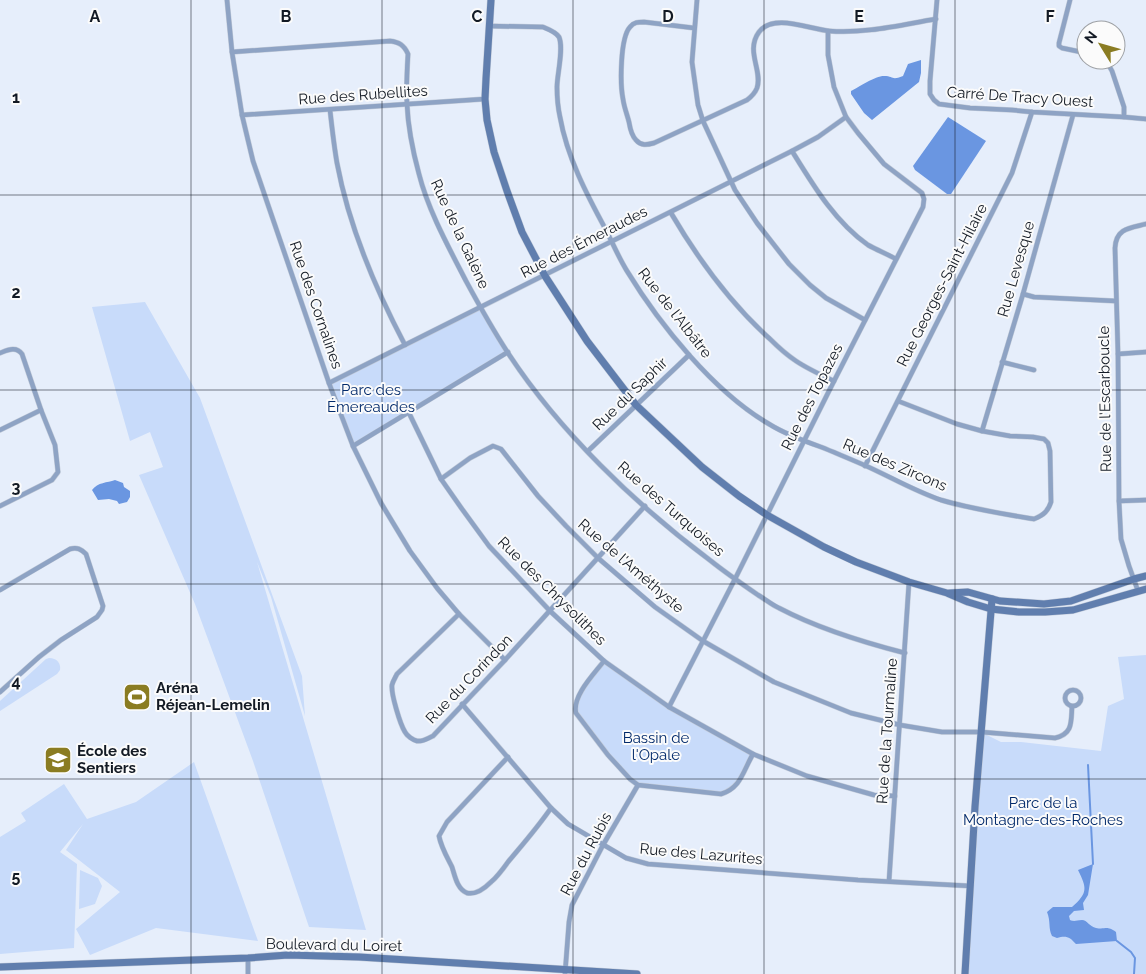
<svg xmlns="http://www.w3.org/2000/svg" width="1146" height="974" font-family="Raleway,sans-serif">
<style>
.green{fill:#c8dbfa}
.water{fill:#6a96e1}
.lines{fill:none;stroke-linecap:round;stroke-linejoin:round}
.stream{stroke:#6a96e1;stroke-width:2}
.street-casing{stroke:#c4ccd9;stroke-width:5.5}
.secondary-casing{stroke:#c4ccd9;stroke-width:8}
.street{stroke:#8ea3c4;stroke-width:4.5}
.secondary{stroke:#607eae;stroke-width:7}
.grid{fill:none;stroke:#131a24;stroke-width:1;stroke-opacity:0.55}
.labels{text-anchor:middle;stroke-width:4;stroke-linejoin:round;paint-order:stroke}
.street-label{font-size:15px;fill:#131a24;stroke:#fbfbfb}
.park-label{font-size:15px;fill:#022a6b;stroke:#fbfbfb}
.poi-label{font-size:15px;font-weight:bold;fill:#131a24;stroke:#fbfbfb;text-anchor:start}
.grid-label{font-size:16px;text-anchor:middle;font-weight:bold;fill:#131a24;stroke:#fbfbfb;stroke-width:4;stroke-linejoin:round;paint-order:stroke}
</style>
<rect width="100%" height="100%" fill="#e6eefb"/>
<!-- green -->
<g class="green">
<polygon points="145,302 200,398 302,676 305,716 271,597 257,562 366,930 309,927 253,761 195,604 139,475 163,467 150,432 130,441 92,307"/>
<polygon points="481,308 508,352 353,446 329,383"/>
<polygon points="1146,655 1146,974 965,974 981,732 1001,742 1021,742 1101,751 1108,706 1124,699 1118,657"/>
<path d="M49,658C57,658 61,663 60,670L57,674L0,711V701L46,659Z"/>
<polygon points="604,661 669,707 753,754 730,791 721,794 638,785 630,779 579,718 575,703"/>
<polygon points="194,762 258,941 156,928 90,955 76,929 120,892 66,850 83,824 60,852 77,864 74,948 0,954 0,837 26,821 21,813 64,784 87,819 136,802"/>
<polygon points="80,870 98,878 102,886 95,904 79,909"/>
</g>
<!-- water -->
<g class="water">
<path d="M921,60V73L919,82L872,120L864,113L851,94V91C859,87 875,76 884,76C894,76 891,81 903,76L908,64Z"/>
<polygon points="948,117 986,141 951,194 947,194 915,170 913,166"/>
<path d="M115,480L123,483L124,487L130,491V497L127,502L119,504L117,501L109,499L98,500L92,490C98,482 107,483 115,480Z"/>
<path d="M1093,864L1088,895L1083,903L1084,910L1074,911L1069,916L1070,920C1075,922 1076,920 1082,920C1087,920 1090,927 1096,928C1106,930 1106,925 1116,932L1117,941L1076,944C1070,937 1066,935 1057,938L1052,936C1048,928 1051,922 1047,912L1053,907H1072C1088,893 1087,888 1078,870Z"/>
</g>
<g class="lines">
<!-- stream -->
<g class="stream">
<polyline points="1088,765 1093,864"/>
<polyline points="1117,941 1131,952 1135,958 1134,974"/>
</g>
<!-- street casing -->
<g class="street-casing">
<g id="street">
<polyline points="227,0 232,52 242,115 253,161 329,383 353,446 381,503 410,551 437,588 459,614 505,660"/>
<polyline points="697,0 692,62 698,105 703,121 735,190 757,223 789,264 810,285 826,298 865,320"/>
<polyline points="937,0 930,81 930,94 934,100 939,104 970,108 1012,110 1032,112 1124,117 1146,119"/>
<polyline points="1070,0 1059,43 1059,46 1062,48 1086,53"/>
<path d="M489,26L543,27C548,29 556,32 559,37C564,48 557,75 557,87C557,96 558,108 560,117C567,157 587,195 606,230C613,244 619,258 627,271C660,325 714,392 769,424C785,434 804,441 821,447C836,453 850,459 864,465C889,476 914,491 941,500C971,509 1003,514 1034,519C1044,515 1048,511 1051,502L1050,451L1048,443L1044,439L1033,437L1010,436L982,431L957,424L898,401"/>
<path d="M694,28L644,22C638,22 634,22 630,27C620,38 620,84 623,99C624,107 627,114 629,122C630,128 631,135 636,140C641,146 647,145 654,143L747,100C751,97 755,93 757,88C763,71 745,51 759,32C773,13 809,29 829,31C865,34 900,25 936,19"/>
<path d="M232,52L390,41C399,42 404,45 408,54C407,71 406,88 407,104C408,127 413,152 419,174C428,210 449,248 466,281C479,305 493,330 508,353C559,431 636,505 711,561C726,573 742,584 758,595C765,599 772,605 779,608C819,629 862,642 905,653"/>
<polyline points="1103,60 1108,64 1112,71 1124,107 1124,117"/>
<path d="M330,110C332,128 334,146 337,163C349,227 375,288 405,345"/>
<polyline points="242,115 485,99"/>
<path d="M792,151C813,185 835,222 868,245C877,250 887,254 896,259"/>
<path d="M671,213C698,259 730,303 770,339C778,347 787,355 796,361C808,369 821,375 834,381"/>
<polyline points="1023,294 1034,297 1116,301"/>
<path d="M0,353C8,350 16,346 22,354L41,410L55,445L58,472L52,480L0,506"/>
<polyline points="1118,354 1146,352"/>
<polyline points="1002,362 1034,370"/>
<polyline points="329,383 792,151 818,137 846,117"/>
<polyline points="409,413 441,479 462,509 489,546 550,611 604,661 669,707 753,754 807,776 874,795 895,796"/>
<polyline points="0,430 41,410"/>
<polyline points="982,431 1023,294 1073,115"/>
<polyline points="353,446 508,352"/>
<polyline points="588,451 689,355"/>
<polyline points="865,466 1012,173 1032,112"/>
<path d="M441,479L470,458L493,446L501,449L538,496L566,526L598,558L655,607L703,641L774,682L851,713L900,725L942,732H981L1055,738C1073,734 1071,722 1072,707"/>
<polyline points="1119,501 1146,500"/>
<path d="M0,590L70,549C77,547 81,549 86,554L103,606L102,610L97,617L61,640L39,657L0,692"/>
<path d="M1138,591L1129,566L1121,539L1119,501L1118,354L1115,248C1116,228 1130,228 1146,224"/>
<path d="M459,614L397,674C395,678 393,681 392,685C391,694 400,724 405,732C407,736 413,740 417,741C423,742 428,738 433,736L505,660L645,506"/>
<path d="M604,661C594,674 572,696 576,713L608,755L630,779L638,785L721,794C741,788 743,771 753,754"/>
<circle cx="1073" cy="698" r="8"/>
<polyline points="462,704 551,808 568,824 626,858 648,864 858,880 971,886"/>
<polyline points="669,707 735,579 834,381 923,207 924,199 922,193 884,164 858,133 846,117 834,87 828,55 828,31"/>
<path d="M508,757L447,822L439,836C441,847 447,857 452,867C455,876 457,889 467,893C476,895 485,888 491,882C497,877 503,869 508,862C523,844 538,827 551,808"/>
<polyline points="889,881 909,582"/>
<polyline points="248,974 248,958"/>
<polyline points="565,974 569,922 572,905 603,845 638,785"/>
</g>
</g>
<!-- secondary casing -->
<g class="secondary-casing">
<g id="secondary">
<polyline points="491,0 486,79 485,99 487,120 494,152 507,191 522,232 545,276 587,341 636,405 702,467 739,496 767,515 824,547 856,562 909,582 947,593 968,602 991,609 1019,612 1045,612 1073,610 1146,589"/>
<polyline points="950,593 968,592 1000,601 1044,604 1071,601 1134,579 1146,576"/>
<polyline points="0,967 248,958 288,955 359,957 637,974"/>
<polyline points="965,974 975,807 992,599"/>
</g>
</g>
<!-- street -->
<use href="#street" class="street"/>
<!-- secondary -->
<use href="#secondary" class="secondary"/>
</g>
<!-- grid -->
<path class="grid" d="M191,0V974M382,0V974M573,0V974M764,0V974M955,0V974M0,195H1146M0,390H1146M0,584H1146M0,779H1146"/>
<!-- icons -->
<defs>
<g id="stadium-square" transform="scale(1.4375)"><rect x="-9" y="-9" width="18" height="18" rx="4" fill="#8a7c22" stroke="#fbfbfb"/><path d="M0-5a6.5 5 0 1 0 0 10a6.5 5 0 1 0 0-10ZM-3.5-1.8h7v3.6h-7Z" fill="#fff"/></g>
<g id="school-square" transform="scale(1.4375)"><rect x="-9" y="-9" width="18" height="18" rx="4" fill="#8a7c22" stroke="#fbfbfb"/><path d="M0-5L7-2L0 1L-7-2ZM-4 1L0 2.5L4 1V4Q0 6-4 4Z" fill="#fff"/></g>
</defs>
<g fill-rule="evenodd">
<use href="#stadium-square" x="137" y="697"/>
<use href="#school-square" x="58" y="760"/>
</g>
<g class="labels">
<!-- street labels -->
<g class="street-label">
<text transform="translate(363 95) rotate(-4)" y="5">Rue des Rubellites</text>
<text transform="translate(1020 97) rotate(4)" y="5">Carré De Tracy Ouest</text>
<text transform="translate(460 234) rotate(65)" y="5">Rue de la Galène</text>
<text transform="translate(584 242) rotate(-27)" y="5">Rue des Émeraudes</text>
<text transform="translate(1016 269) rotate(-74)" y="5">Rue Levesque</text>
<text transform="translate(942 285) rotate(-63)" y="5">Rue Georges-Saint-Hilaire</text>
<text transform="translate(316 305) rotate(71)" y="5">Rue des Cornalines</text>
<text transform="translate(675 313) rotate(52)" y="5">Rue de l'Albâtre</text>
<text transform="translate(630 394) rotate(-44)" y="5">Rue du Saphir</text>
<text transform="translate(812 397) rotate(-63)" y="5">Rue des Topazes</text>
<text transform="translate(1105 399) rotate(-91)" y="5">Rue de l'Escarboucle</text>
<text transform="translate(895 465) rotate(23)" y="5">Rue des Zircons</text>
<text transform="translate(671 509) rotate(41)" y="5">Rue des Turquoises</text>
<text transform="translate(631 566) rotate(41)" y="5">Rue de l'Améthyste</text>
<text transform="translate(552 591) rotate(45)" y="5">Rue des Chrysolithes</text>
<text transform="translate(469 679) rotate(-46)" y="5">Rue du Corindon</text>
<text transform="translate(887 731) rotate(-86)" y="5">Rue de la Tourmaline</text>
<text transform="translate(586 854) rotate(-62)" y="5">Rue du Rubis</text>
<text transform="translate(701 854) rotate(5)" y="5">Rue des Lazurites</text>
<text transform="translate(334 945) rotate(1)" y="5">Boulevard du Loiret</text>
</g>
<!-- park labels -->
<g class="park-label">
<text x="371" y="395">Parc des<tspan x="371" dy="17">Émereaudes</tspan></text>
<text x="656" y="743">Bassin de<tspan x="656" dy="17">l'Opale</tspan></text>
<text x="1043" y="808">Parc de la<tspan x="1043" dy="17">Montagne-des-Roches</tspan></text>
</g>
<!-- poi labels -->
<g class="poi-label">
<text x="156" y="693">Aréna<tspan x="156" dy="17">Réjean‑Lemelin</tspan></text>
<text x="77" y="756">École des<tspan x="77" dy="17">Sentiers</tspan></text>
</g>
</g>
<g class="grid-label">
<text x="95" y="22">A</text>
<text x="286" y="22">B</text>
<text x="477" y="22">C</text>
<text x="668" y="22">D</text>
<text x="859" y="22">E</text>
<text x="1050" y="22">F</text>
<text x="16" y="103">1</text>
<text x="16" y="298">2</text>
<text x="16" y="493">3</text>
<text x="16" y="687">4</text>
<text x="16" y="882">5</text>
</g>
<!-- north arrow -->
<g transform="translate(1101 45) rotate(307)"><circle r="24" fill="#fbfbfb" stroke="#9ea1a5"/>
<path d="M0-4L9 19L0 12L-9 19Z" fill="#8a7c22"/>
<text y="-8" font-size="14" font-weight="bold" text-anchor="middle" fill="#131a24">N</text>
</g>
</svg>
